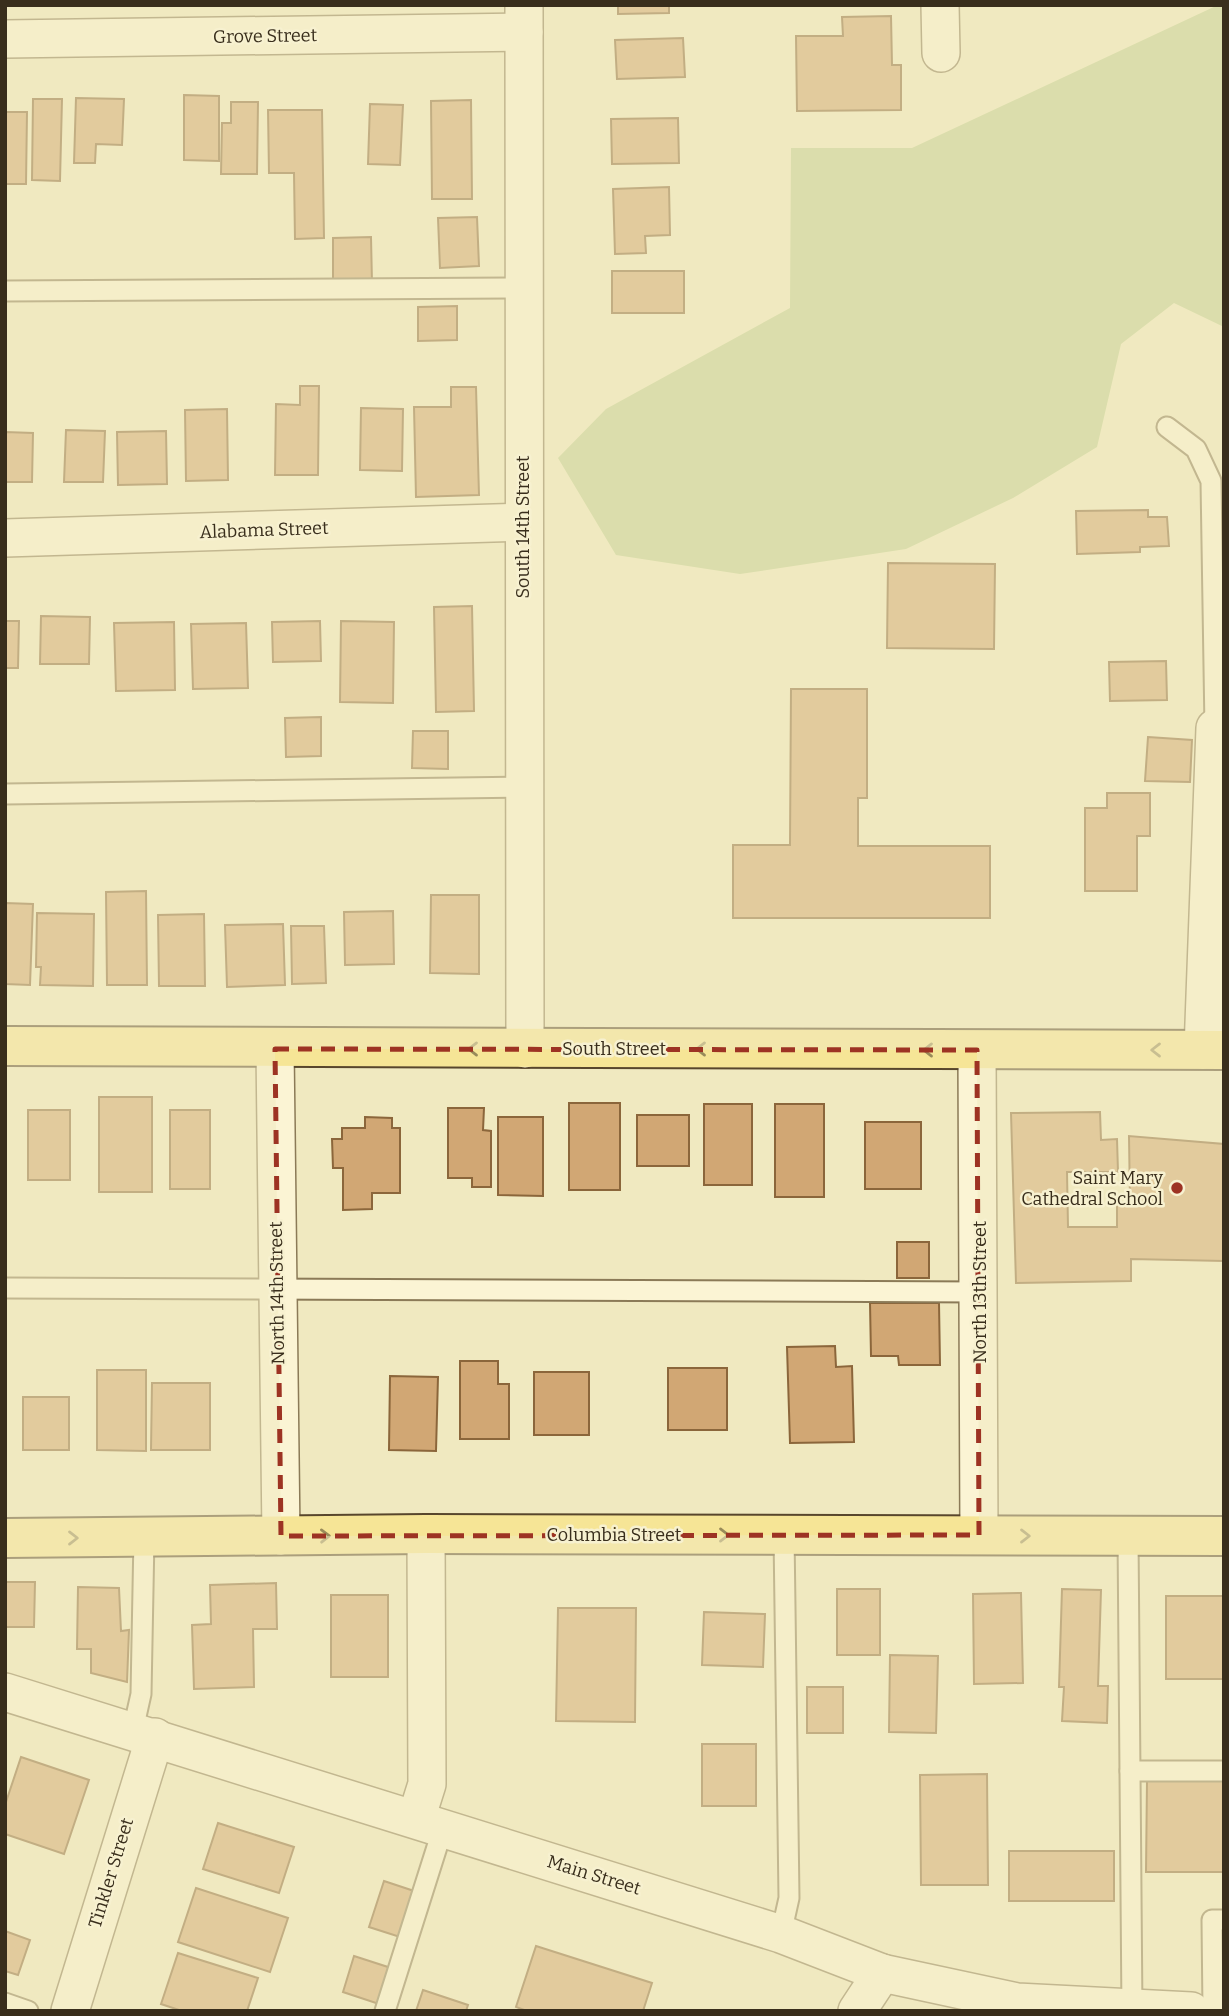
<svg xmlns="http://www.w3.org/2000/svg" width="1229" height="2016" font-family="Bitter,serif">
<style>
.green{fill:#c0cf94}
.building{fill:#d1a774;stroke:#8b663b;stroke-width:2}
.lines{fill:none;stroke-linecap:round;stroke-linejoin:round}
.service-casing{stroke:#8b7a57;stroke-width:23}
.minor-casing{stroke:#8b7a57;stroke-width:40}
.primary-casing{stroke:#58462c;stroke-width:42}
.service{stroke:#fbf4d4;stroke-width:19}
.minor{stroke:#fbf4d4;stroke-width:37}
.primary{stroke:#f6e596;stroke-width:38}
.oneway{stroke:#988a59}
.marked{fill:none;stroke:#9d3323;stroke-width:5;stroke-dasharray:14 9;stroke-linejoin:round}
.poi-dot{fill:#9d3323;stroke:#f7f1d0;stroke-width:2.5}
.labels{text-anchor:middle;stroke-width:5;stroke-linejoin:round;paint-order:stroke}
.street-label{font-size:18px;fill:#392e1c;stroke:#f7f1d0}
.poi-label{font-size:18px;fill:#392e1c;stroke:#f7f1d0;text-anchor:end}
</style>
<rect width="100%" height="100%" fill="#f0e9c0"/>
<!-- green -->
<polygon class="green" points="1218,5 1224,5 1224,327 1174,303 1121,344 1097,447 1013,498 906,549 740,574 616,555 558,458 606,409 790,308 791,148 912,148"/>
<!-- building -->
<g class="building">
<polygon points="618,5 669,5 669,13 618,14"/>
<polygon points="891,16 892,65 901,65 901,110 797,111 796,36 843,36 842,17"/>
<polygon points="683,38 685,77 617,79 615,40"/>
<polygon points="184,95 219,96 219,161 184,160"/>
<polygon points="76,98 124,99 122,145 96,144 95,163 74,163"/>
<polygon points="33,99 62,99 60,181 32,180"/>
<polygon points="471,100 472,199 432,199 431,101"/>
<polygon points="231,102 258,102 257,174 221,174 222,123 231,123"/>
<polygon points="370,104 403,105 400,165 368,164"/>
<polygon points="268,110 322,110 324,238 295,239 294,173 269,173"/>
<polygon points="5,112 27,112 26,184 5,184"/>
<polygon points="678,118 679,163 612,164 611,119"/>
<polygon points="669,187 670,235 645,236 646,253 615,254 613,189"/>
<polygon points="477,217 479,266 440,268 438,218"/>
<polygon points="371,237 372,283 333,284 333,238"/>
<rect x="612" y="271" width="72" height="42"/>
<polygon points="457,306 457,340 418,341 418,307"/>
<polygon points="300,386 319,386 318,475 275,475 276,404 300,405"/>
<polygon points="451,387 476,387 479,495 416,497 414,407 451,407"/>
<polygon points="361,408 403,409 402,471 360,470"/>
<polygon points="227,409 228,480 186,481 185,410"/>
<polygon points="66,430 105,431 103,482 64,482"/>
<polygon points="166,431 167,484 118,485 117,432"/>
<polygon points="5,432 33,433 32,482 5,482"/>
<polygon points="1148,510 1148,517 1167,517 1169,546 1140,547 1140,552 1077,554 1076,511"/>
<polygon points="888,563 995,564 994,649 887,648"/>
<polygon points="472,606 474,711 436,712 434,607"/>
<polygon points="41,616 90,617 89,664 40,664"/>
<polygon points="5,621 19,621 18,668 5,668"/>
<polygon points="320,621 321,661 273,662 272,622"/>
<polygon points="341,621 394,622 393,703 340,702"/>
<polygon points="174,622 175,690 116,691 114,623"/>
<polygon points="246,623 248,688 193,689 191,624"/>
<polygon points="1166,661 1167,700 1110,701 1109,662"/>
<polygon points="791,689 867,689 867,798 858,798 858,846 990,846 990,918 733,918 733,845 790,845"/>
<polygon points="321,717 321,756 286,757 285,718"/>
<polygon points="413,731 448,731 448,769 412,768"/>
<polygon points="1148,737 1192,740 1190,782 1145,781"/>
<polygon points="1107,793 1150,793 1150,836 1137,836 1137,891 1085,891 1085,808 1107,808"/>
<polygon points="146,891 147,985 107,985 106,892"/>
<polygon points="431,895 479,895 479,974 430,973"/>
<polygon points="5,903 33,904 30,985 5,984"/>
<polygon points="393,911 394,964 345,965 344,912"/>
<polygon points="37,913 94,914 93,986 40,985 41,967 36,967"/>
<polygon points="204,914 205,986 159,986 158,915"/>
<polygon points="283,924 285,985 227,987 225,925"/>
<polygon points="291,926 324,926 326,983 292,984"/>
<rect x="99" y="1097" width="53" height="95"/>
<rect x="569" y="1103" width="51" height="87"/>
<rect x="704" y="1104" width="48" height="81"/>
<rect x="775" y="1104" width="49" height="93"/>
<polygon points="448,1108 484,1108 483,1130 491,1131 491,1187 472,1187 472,1178 448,1178"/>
<rect x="28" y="1110" width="42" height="70"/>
<rect x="170" y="1110" width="40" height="79"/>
<polygon points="1100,1112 1101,1140 1117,1139 1118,1172 1067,1172 1068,1227 1117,1227 1117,1203 1130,1203 1129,1136 1224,1144 1224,1261 1131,1259 1131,1281 1016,1283 1011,1113"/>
<rect x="637" y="1115" width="52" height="51"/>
<polygon points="365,1117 392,1118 392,1128 400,1128 400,1193 372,1193 372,1209 343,1210 343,1168 333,1168 332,1139 342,1139 342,1128 365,1128"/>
<polygon points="498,1117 543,1117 543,1196 498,1195"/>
<rect x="865" y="1122" width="56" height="67"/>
<rect x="897" y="1242" width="32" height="36"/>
<polygon points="870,1303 939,1303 940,1365 899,1365 898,1356 871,1356"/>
<polygon points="835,1346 836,1367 852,1366 854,1442 790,1443 787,1347"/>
<polygon points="460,1361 498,1361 498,1384 509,1384 509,1439 460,1439"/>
<rect x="668" y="1368" width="59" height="62"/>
<polygon points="97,1370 146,1370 146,1451 97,1450"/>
<rect x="534" y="1372" width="55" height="63"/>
<polygon points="390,1376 438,1377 436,1451 389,1450"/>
<polygon points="152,1383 210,1383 210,1450 151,1450"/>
<rect x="23" y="1397" width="46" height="53"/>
<polygon points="5,1582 35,1582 34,1627 5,1627"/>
<polygon points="276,1583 277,1629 253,1629 254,1687 194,1689 192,1625 211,1624 210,1585"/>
<polygon points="78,1587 119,1588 121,1631 129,1630 127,1682 91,1673 91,1649 77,1649"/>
<rect x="837" y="1589" width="43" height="66"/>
<polygon points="1062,1589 1101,1590 1098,1686 1108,1686 1107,1723 1062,1721 1064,1687 1059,1687"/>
<polygon points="1021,1593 1023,1683 974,1684 973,1594"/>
<rect x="331" y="1595" width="57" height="82"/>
<rect x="1166" y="1596" width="58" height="83"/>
<polygon points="558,1608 636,1608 635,1722 556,1721"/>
<polygon points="704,1612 765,1614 763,1667 702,1665"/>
<polygon points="890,1655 938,1656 936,1733 889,1732"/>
<rect x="807" y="1687" width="36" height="46"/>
<rect x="702" y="1744" width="54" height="62"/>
<polygon points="21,1757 89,1780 64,1854 5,1834 5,1805"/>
<polygon points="987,1774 988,1885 921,1885 920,1775"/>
<polygon points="1147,1781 1224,1781 1224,1872 1146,1872"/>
<polygon points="218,1823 294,1847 279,1893 203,1869"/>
<rect x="1009" y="1851" width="105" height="50"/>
<polygon points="384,1881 414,1891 400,1937 369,1927"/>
<polygon points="196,1888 288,1918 270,1972 178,1942"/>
<polygon points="5,1931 30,1940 18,1975 5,1971"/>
<polygon points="536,1946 652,1983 643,2011 527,2011 516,2007"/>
<polygon points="178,1953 258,1978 247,2011 182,2011 161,2004"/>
<polygon points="354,1956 391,1968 379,2004 343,1992"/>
<polygon points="423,1990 468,2005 466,2011 416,2011"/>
</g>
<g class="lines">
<!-- service casing -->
<g class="service-casing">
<g id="service">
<polyline points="5,291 523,288"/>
<polyline points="1167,427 1196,449 1211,481 1215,728"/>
<polyline points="5,794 524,787"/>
<polyline points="5,1288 980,1292"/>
<polyline points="1128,1536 1132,2011"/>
<polyline points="133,1730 141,1694 144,1537"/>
<polyline points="1130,1771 1224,1771"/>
<polyline points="781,1934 789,1898 784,1535"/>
<polyline points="5,2003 28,2011"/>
<polyline points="385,2011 443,1828"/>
<polyline points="1213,2011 1212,1920 1224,1920"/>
</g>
</g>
<!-- minor casing -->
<g class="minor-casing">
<g id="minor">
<polyline points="524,5 525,1049"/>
<polyline points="940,5 941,53"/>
<polyline points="5,39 524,32"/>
<polyline points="5,538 523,522"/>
<polyline points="275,1049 281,1536"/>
<polyline points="977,1050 979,1535"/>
<polyline points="1203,1050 1215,728"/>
<polyline points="5,1692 781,1934 882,1973 1017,2002 1191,2011"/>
<polyline points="416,1819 427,1784 426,1534"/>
<polyline points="70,2011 155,1737"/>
<polyline points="857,2011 882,1973"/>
</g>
</g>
<!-- primary casing -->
<g class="primary-casing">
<g id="primary">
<polyline points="5,1046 1224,1050"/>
<polyline points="5,1538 426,1534 1224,1536"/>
</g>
</g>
<!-- service -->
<use href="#service" class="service"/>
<!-- minor -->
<use href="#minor" class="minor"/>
<!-- primary -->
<use href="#primary" class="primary"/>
</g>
<!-- one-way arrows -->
<defs><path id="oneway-chevron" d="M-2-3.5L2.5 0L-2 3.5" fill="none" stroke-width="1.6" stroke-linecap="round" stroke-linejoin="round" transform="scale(1.75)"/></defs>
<g class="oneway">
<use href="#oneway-chevron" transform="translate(473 1049) rotate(180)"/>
<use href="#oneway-chevron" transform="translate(701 1049) rotate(-180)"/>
<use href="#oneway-chevron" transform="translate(928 1050) rotate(-180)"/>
<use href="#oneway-chevron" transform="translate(1156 1050) rotate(-180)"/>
<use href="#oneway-chevron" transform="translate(724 1535)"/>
<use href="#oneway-chevron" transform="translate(325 1536) rotate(-1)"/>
<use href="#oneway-chevron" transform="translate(1025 1536)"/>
<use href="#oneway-chevron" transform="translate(73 1538)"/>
</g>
<!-- marked area -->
<path d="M0 0H1229V2016H0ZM275,1049L977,1050L979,1535L281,1536Z" fill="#f0e9c0" fill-opacity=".55" fill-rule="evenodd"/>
<path class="marked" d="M275,1049L977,1050L979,1535L281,1536Z"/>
<!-- markers -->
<circle class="poi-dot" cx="1177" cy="1188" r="7"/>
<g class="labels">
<!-- street labels -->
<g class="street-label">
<text transform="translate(265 36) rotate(-1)" y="6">Grove Street</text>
<text transform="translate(523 527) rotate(-90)" y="6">South 14th Street</text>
<text transform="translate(264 530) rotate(-2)" y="6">Alabama Street</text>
<text x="614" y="1055">South Street</text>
<text transform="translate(980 1292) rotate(-90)" y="6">North 13th Street</text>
<text transform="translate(277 1293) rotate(-91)" y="6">North 14th Street</text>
<text x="614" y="1541">Columbia Street</text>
<text transform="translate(111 1873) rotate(-73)" y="6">Tinkler Street</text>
<text transform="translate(594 1875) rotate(17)" y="6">Main Street</text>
</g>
<!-- poi labels -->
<g class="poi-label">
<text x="1163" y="1184">Saint Mary<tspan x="1163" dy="21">Cathedral School</tspan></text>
</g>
</g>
<!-- border -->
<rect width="1229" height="2016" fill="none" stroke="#392e1c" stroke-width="14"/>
</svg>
